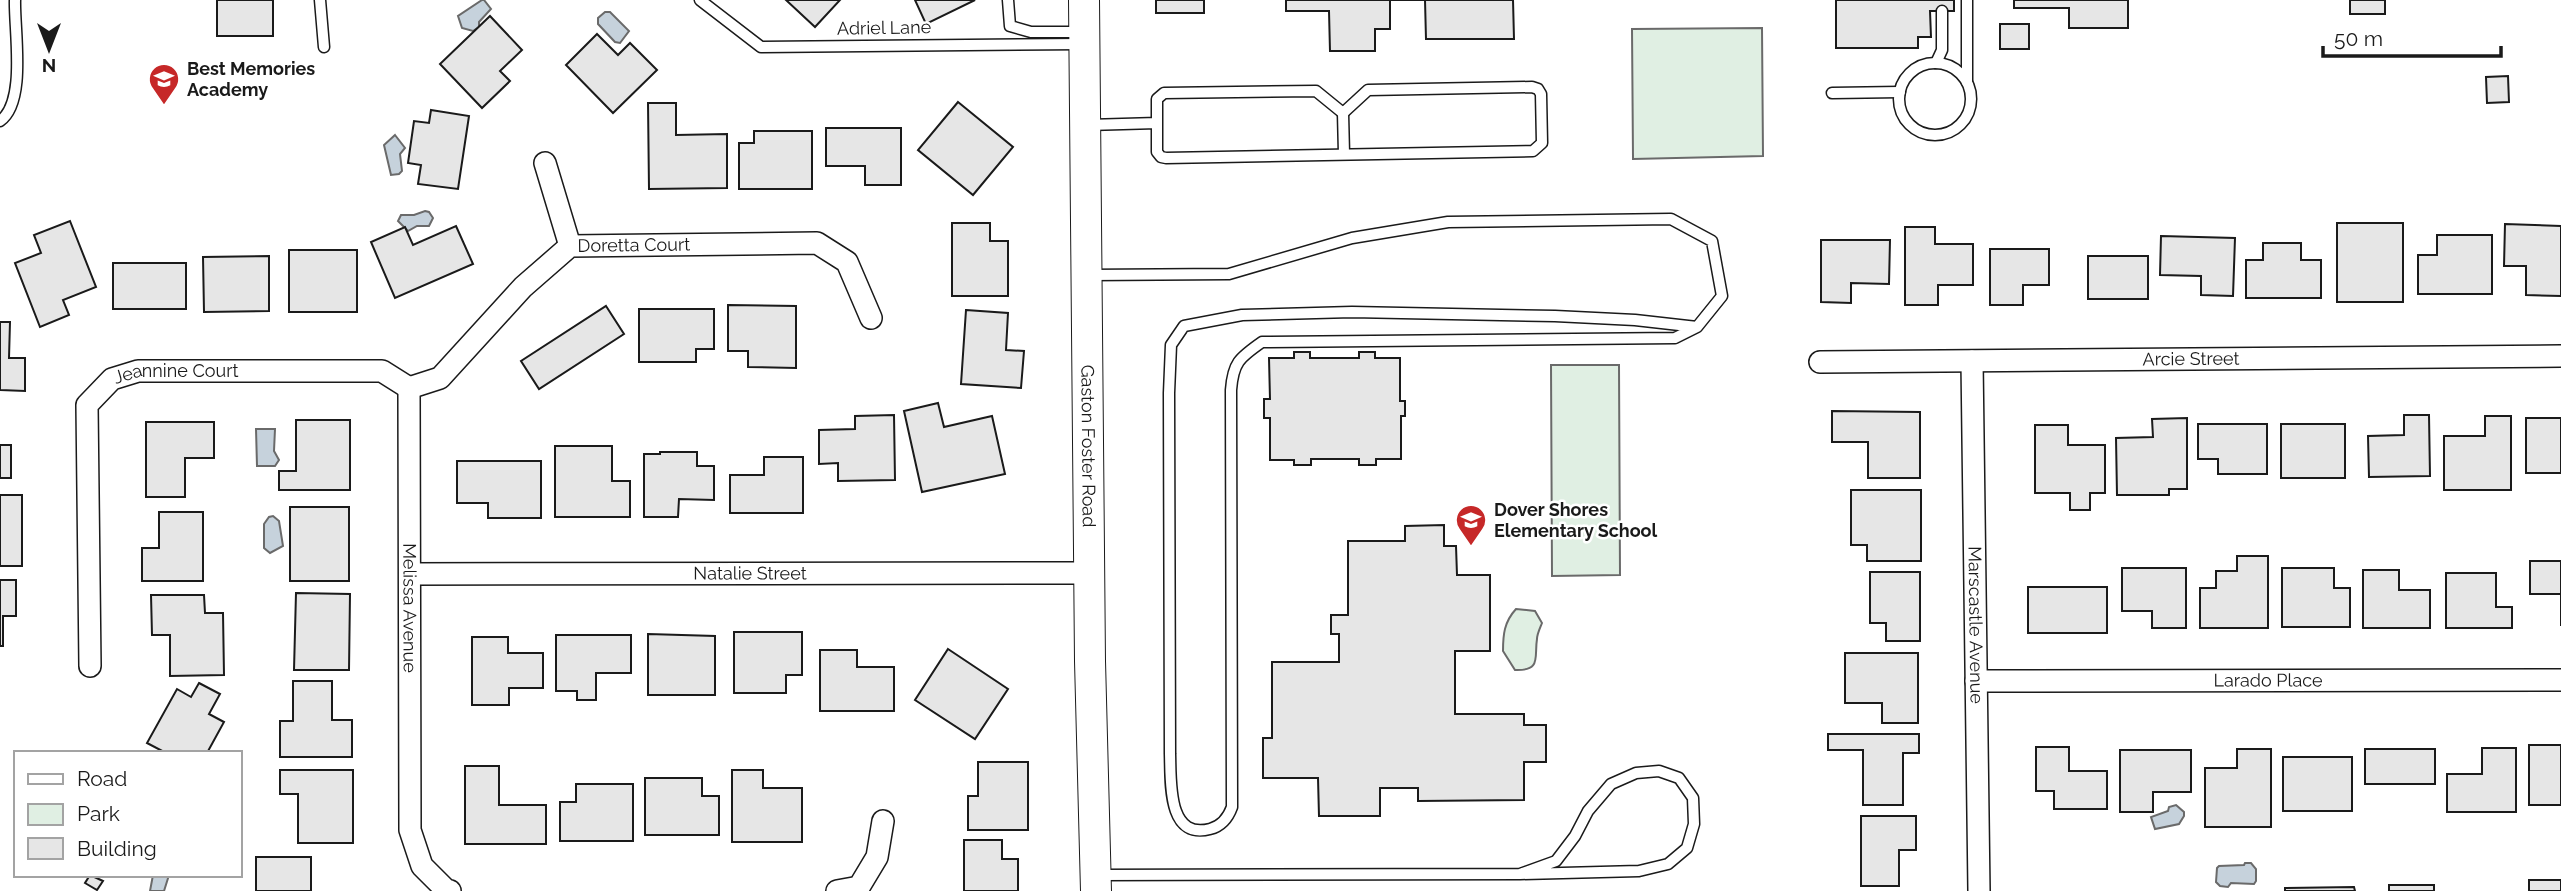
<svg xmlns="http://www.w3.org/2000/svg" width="2561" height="891" font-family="Raleway,sans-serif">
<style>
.green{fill:#e0efe3;stroke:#6a6a6a;stroke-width:2}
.water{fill:#c6d2dc;stroke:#6a6a6a;stroke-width:2}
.building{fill:#e6e6e6;stroke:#1a1a1a;stroke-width:2}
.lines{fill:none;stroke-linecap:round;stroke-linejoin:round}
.lane-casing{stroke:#1a1a1a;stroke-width:13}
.street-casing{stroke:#1a1a1a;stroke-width:24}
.secondary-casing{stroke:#1a1a1a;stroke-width:32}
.lane{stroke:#fff;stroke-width:10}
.street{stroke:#fff;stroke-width:21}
.secondary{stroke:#fff;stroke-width:30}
.labels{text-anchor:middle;stroke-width:5;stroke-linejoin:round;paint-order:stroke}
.street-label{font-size:18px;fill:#1a1a1a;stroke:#fff}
.poi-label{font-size:18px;font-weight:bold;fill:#1a1a1a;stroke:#fff;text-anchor:start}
</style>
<rect width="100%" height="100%" fill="#fff"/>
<!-- green -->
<g class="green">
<polygon points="1762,28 1763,156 1633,159 1632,29"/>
<polygon points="1551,365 1619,365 1620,575 1552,576"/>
<path d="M1516,609L1535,611L1542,623C1540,628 1537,634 1537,639C1534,657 1542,671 1515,670L1503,651C1503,635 1504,622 1516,609Z"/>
</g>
<!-- water -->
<g class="water">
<polygon points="482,0 484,0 491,9 479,22 479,27 473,31 462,28 458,16"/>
<polygon points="605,12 610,12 629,31 620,43 615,42 598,24 598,18"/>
<polygon points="395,135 405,148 400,154 402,171 399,174 391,175 384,145"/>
<polygon points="425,211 429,212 433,218 429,226 417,226 408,231 398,221 401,215 414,215"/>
<polygon points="256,429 275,429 274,451 279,460 275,466 257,466"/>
<polygon points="273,516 279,521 283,546 270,553 264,548 264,524 269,517"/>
<polygon points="2176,805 2184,812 2184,816 2179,824 2155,829 2151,817 2168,811 2169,807"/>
<polygon points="2245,863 2251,863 2256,869 2256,881 2254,884 2231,883 2228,887 2220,886 2216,882 2217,868 2219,866 2244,865"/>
<polygon points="153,875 169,875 164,891 150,891"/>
</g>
<!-- building -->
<g class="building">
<rect x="217" y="0" width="56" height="36"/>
<polygon points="786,0 840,0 815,27"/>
<polygon points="915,0 975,0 926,24"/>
<rect x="1156" y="0" width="48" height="13"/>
<polygon points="1286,0 1513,0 1514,39 1426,39 1425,0 1390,0 1390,29 1375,29 1375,51 1330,51 1329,11 1286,11"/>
<polygon points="1836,0 1954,0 1954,11 1930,11 1931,37 1918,37 1918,48 1836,48"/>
<polygon points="2014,0 2128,0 2128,28 2069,28 2069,8 2014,8"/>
<rect x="2350" y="0" width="35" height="14"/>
<polygon points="490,16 522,50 500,71 510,81 482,108 440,64"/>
<rect x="2000" y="24" width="29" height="25"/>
<polygon points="597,34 618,55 630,43 657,70 613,113 566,65"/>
<polygon points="2508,76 2509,102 2487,103 2486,77"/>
<polygon points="958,102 1013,147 973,195 918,150"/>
<polygon points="648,103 676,103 676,135 727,134 727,188 649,189"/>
<polygon points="431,110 469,116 458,189 418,184 421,165 408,163 414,121 429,123"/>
<polygon points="826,128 901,128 901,185 865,185 865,166 826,166"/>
<polygon points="754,131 812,131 812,189 739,189 739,143 754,143"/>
<polygon points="70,221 96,287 63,300 69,315 40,327 15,263 41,253 34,235"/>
<polygon points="952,223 990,223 990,241 1008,241 1008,296 952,296"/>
<rect x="2337" y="223" width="66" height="79"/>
<polygon points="2505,224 2561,226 2561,296 2526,295 2526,266 2504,266"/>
<polygon points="456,226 473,264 395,298 371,242 405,227 413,245"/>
<polygon points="1905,227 1935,227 1935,244 1973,244 1973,285 1938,285 1938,305 1905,305"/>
<polygon points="2437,235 2492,235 2492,294 2418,294 2418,255 2437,255"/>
<polygon points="2161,236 2235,238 2233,296 2201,295 2201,276 2160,275"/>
<polygon points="1821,240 1890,240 1889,284 1851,283 1851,303 1821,302"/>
<polygon points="2263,243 2301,243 2301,260 2321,260 2321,298 2246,298 2246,260 2263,260"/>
<polygon points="1990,249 2049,249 2049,285 2023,285 2023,305 1990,305"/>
<rect x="289" y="250" width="68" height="62"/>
<polygon points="269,256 269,311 204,312 203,257"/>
<rect x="2088" y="256" width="60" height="43"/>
<rect x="113" y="263" width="73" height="46"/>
<polygon points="728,305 796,306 796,368 748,367 748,351 728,351"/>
<polygon points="606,306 624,334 539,389 521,361"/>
<polygon points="639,309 714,309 714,349 696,349 696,362 639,362"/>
<polygon points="966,310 1008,313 1006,350 1024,351 1021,388 961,384"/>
<polygon points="0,322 10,322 9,358 25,358 25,391 0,390"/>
<polygon points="1294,352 1310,352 1310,358 1359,358 1359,352 1375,352 1375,358 1400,358 1400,401 1405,401 1405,416 1401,416 1401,459 1376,459 1376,465 1359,465 1359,459 1311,459 1311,465 1294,465 1294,460 1270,460 1270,418 1264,418 1264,399 1270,399 1269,358 1294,358"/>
<polygon points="938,403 944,427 992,416 1005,474 922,492 904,411"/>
<polygon points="1832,411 1920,412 1920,478 1868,478 1868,442 1832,442"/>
<polygon points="894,415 895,480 838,481 838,463 819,464 819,430 855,429 855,416"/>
<polygon points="2404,415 2429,415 2430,476 2369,477 2368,436 2404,435"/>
<polygon points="2485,416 2511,416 2511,490 2444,490 2444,436 2485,436"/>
<polygon points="2187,418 2187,489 2169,489 2169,495 2117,495 2116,438 2153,437 2152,419"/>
<rect x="2526" y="418" width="35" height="55"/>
<polygon points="296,420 350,420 350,490 279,490 279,471 296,471"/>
<polygon points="146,422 214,422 214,458 185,458 185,497 146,497"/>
<polygon points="2198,424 2267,424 2267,474 2218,474 2218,459 2198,459"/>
<rect x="2281" y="424" width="64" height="54"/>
<polygon points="2035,425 2068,425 2068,445 2105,445 2105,493 2090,493 2090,510 2070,510 2070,493 2035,493"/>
<rect x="0" y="445" width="11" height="33"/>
<polygon points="555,446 612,446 612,481 630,481 630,517 555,517"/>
<polygon points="660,452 697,452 697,466 714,466 714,500 679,499 678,517 644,517 644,454 660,454"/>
<polygon points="764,457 803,457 803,513 730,513 730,475 764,475"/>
<polygon points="457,461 541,461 541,518 488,518 488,503 457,503"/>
<polygon points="1851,490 1921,490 1921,561 1867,561 1867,545 1851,545"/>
<rect x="0" y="495" width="22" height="71"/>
<rect x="290" y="507" width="59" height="74"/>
<polygon points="159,512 203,512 203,581 142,581 142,548 159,548"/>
<polygon points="1444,525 1444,546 1456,546 1457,575 1490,575 1490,651 1455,651 1455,714 1524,714 1524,725 1546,725 1546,762 1524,762 1524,800 1418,801 1418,788 1380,788 1380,816 1319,816 1318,778 1263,778 1263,738 1272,738 1272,662 1339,662 1339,634 1331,634 1331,615 1348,615 1348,541 1405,541 1405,526"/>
<polygon points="2237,556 2268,556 2268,628 2200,628 2200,588 2216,588 2216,571 2237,571"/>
<polygon points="2530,561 2561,561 2561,626 2561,594 2530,594"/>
<polygon points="2122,568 2186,568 2186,628 2152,628 2152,611 2122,611"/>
<polygon points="2282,568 2334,568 2334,588 2350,588 2350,627 2282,627"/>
<polygon points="2363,570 2399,570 2399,590 2430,590 2430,628 2363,628"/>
<polygon points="1870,572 1920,572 1920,641 1886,641 1886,623 1870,623"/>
<polygon points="2446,573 2496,573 2496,607 2512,607 2512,628 2446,628"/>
<polygon points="0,580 16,580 16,616 3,616 3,646 0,646"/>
<rect x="2028" y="587" width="79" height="46"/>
<polygon points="296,593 350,594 349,670 294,670"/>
<polygon points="151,595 204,595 205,613 223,613 224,675 170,676 170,635 152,635"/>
<polygon points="734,632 802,632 802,675 786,675 786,693 734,693"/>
<polygon points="648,634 715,636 715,695 648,695"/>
<polygon points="556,635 631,635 631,673 596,673 596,700 577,700 577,691 556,691"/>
<polygon points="472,637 508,637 508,653 543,653 543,688 509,688 509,705 472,705"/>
<polygon points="948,649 1008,689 975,739 915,700"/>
<polygon points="820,650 857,650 857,667 894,667 894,711 820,711"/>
<polygon points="1845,653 1918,653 1918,723 1882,723 1882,703 1845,703"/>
<polygon points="293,681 332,681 332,720 352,720 352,757 280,757 280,721 293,721"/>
<polygon points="199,683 220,694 209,714 224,722 207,753 166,753 147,743 177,689 191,697"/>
<polygon points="1828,734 1919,734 1919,753 1903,753 1903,805 1863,805 1863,750 1828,750"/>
<rect x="2529" y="745" width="32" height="60"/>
<polygon points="2036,747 2069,747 2069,771 2107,771 2107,809 2054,809 2054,791 2036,791"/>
<polygon points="2482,748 2516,748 2516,812 2447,812 2447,774 2482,774"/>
<polygon points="2237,749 2271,749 2271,827 2205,827 2205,768 2237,768"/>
<rect x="2365" y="749" width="70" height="35"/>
<polygon points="2120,750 2191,750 2191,792 2153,792 2153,812 2120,812"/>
<rect x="2283" y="757" width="69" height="54"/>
<polygon points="978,762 1028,762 1028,830 968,830 968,796 978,796"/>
<polygon points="465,766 499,766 499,805 546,805 546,844 465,844"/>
<polygon points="280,770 353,770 353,843 298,843 298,794 280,794"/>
<polygon points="732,770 763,770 763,788 802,788 802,842 732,842"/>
<polygon points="645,778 702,778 702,796 719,796 719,835 645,835"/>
<polygon points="576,784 633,784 633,841 560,841 560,802 576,802"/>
<polygon points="1861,816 1916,816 1916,850 1899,850 1899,886 1861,886"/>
<polygon points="964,840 1002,840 1002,859 1018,859 1018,891 964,891"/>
<rect x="256" y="857" width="55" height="34"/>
<polygon points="90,875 103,881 97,890 85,883"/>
<rect x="2529" y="880" width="32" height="11"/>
<rect x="2389" y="885" width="45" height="6"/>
<polygon points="2354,887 2355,891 2285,891 2285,888"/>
</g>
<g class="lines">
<!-- lane casing -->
<g class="lane-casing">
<g id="lane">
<polyline points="320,0 324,47"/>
<polyline points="700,0 761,47 1082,44"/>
<polyline points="1008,0 1010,26 1031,32 1082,32"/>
<polyline points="1967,0 1967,82"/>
<polyline points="1936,63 1942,50 1942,11"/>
<circle cx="1935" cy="99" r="36"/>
<polyline points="1832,93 1900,92"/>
<polyline points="1343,113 1344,154"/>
<path d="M0,121C27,102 14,30 15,0"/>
<polyline points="1088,125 1157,123 1157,152 1161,157 1166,158 1533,151 1542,143 1541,94 1538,89 1532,87 1368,90 1343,113 1316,91 1164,93 1157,99 1157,123"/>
<path d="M1089,275L1229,274L1352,238L1448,222L1671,219L1712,241L1722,296L1697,327L1675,338L1262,342C1239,358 1233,363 1231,390L1232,807C1228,818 1222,826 1210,829C1167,840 1171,781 1170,754L1169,393L1171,345L1184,326L1242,315L1352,312L1555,316L1635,320L1697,327"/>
<polyline points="1098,875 1520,874 1639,871 1668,864 1687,848 1694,824 1693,798 1679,778 1659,771 1636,773 1611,784 1588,811 1575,836 1556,861 1520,874"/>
</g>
</g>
<!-- street casing -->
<g class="street-casing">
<g id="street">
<polyline points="545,163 570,246"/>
<path id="s1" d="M1972,361L1979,891"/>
<path id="s2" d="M1820,362L2561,356"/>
<path id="s3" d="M409,388L440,378L523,287L570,246L817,243L847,262L871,318"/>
<path id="s4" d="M409,388L410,830L422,866L446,890L450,891"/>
<path id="s5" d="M410,574L1089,573"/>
<path id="s6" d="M90,666L87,405L112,379L138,371H382L409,388"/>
<path id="s7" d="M1976,681L2561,680"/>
<polyline points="837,891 859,887 877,857 883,821"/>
</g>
</g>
<!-- secondary casing -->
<g class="secondary-casing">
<g id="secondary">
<path id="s8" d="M1084,0L1090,661L1096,891"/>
</g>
</g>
<!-- lane -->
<use href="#lane" class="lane"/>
<!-- street -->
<use href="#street" class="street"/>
<!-- secondary -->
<use href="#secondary" class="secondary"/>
</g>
<!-- icons -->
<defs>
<g id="school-pin" transform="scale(1.575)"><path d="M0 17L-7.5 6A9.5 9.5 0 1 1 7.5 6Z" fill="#c62828" stroke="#fff"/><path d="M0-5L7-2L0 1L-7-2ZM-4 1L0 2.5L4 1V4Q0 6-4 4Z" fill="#fff"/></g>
</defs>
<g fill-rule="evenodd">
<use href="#school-pin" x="164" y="79"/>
<use href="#school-pin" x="1471" y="520"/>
</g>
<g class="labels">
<!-- street labels -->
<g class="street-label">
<text transform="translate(884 28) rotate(-1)" y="6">Adriel Lane</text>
<text dy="6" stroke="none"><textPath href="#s3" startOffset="282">Doretta Court</textPath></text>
<text dy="6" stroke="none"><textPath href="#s2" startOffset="371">Arcie Street</textPath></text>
<text dy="6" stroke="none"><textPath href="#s6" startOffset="362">Jeannine Court</textPath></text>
<text dy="6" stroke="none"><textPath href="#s8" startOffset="446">Gaston Foster Road</textPath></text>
<text dy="6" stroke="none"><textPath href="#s5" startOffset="340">Natalie Street</textPath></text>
<text dy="6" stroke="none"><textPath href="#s4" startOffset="220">Melissa Avenue</textPath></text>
<text dy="6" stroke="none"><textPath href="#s1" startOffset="264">Marscastle Avenue</textPath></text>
<text dy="6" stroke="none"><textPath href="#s7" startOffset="292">Larado Place</textPath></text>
</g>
<!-- poi labels -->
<g class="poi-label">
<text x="187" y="75">Best Memories<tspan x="187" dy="21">Academy</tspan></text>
<text x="1494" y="516">Dover Shores<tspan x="1494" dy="21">Elementary School</tspan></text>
</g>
</g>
<!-- legend -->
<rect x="14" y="751" width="228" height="126" fill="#ffffff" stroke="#a3a3a3" stroke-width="2"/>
<rect x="28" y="774" width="35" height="10" fill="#ffffff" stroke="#a3a3a3" stroke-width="2"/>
<text x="77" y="786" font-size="21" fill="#1a1a1a">Road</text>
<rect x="28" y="804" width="35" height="21" fill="#e0efe3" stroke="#a3a3a3" stroke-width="2"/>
<text x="77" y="821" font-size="21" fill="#1a1a1a">Park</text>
<rect x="28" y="838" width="35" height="21" fill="#e6e6e6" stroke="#a3a3a3" stroke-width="2"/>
<text x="77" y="856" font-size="21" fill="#1a1a1a">Building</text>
<!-- north arrow -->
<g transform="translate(49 49) rotate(180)" stroke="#ffffff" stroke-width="5" paint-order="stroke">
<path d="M0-5L12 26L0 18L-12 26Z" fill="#1a1a1a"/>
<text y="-10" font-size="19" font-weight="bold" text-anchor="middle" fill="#1a1a1a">N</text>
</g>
<!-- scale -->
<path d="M2323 46v10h178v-10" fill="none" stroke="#1a1a1a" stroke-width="3.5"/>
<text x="2334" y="46" font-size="21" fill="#1a1a1a" stroke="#ffffff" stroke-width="5" paint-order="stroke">50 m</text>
</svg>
